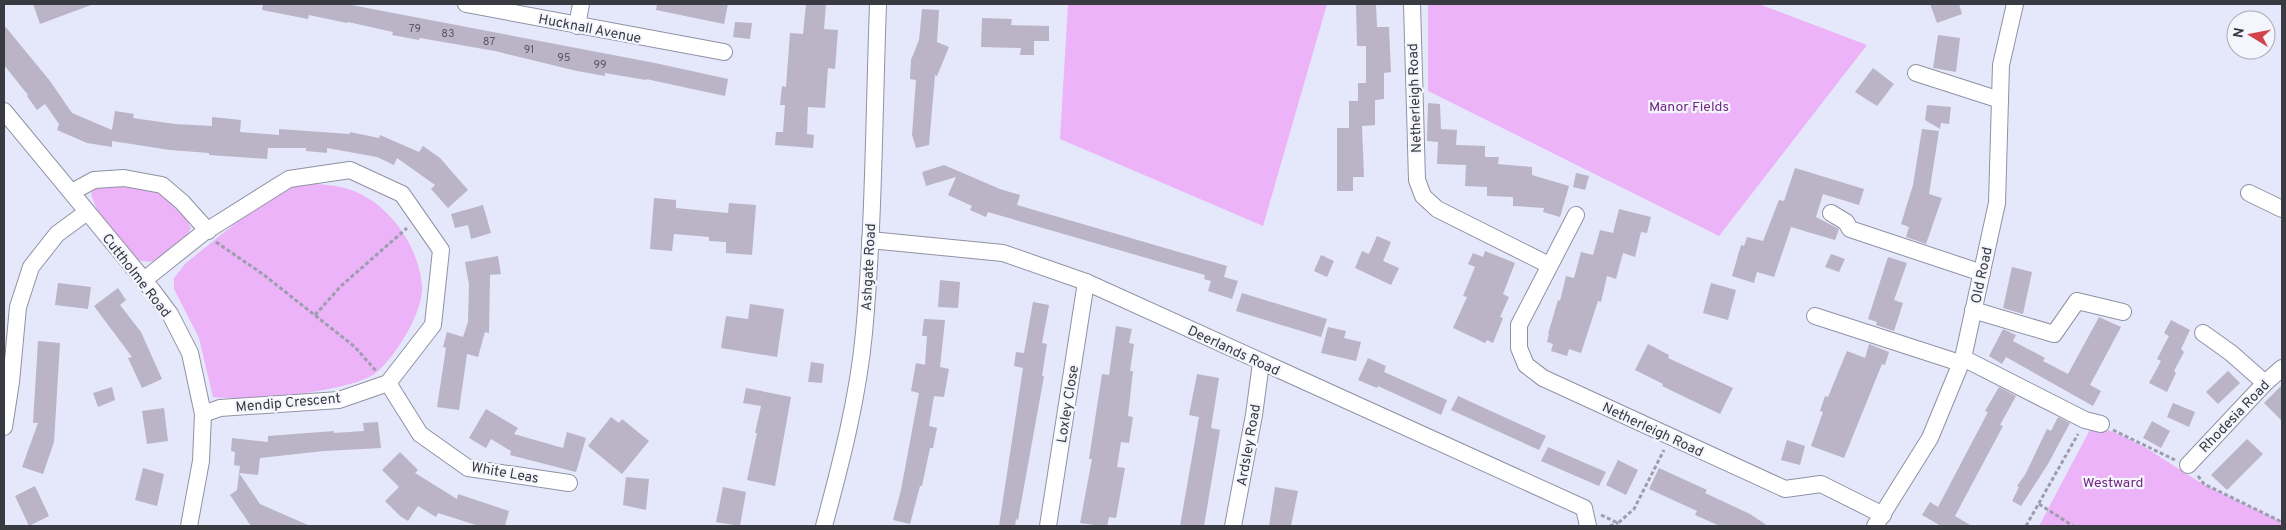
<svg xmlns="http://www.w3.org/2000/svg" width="2286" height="530" font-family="Overpass,sans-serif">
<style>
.green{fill:#ecb3f8}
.building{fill:#bab4c6}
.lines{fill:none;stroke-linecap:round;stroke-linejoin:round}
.minor-casing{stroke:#9092a4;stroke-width:18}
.path{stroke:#9c9ead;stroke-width:3;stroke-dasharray:4 2.5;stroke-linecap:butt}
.minor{stroke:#fff;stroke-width:16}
.labels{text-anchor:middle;stroke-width:4.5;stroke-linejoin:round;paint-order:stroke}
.number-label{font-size:11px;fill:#595863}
.street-label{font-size:14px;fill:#393a42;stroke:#f4f5fd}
.park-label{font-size:14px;fill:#732882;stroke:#f4f5fd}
</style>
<rect width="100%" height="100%" fill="#e5e7fb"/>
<!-- green -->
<g class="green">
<polygon points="1068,4 1327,4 1263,226 1060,139"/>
<polygon points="1428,4 1759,4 1867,45 1719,236 1428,91"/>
<path d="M115,184C152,189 172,191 191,228C187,238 171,256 160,260C152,263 144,261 136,260L99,215L91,194C96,185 105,185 115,184Z"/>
<path d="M298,184C317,184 337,184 354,191C391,206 419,247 422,286C424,311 396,356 377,372C351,393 248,401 213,397L199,338L174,289V278L185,264L258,205L278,190Z"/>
<path d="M2092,426C2134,434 2169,465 2205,485C2230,498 2257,510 2282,522V526H2039Z"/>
</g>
<!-- building -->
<g class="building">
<polygon points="33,4 91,4 91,5 40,24"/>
<polygon points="263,4 346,4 655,63 728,79 725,96 646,79 646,80 605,73 605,76 577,71 495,51 420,38 419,40 392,35 393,32 348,22 347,23 309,15 308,19 262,10"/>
<polygon points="657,4 728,4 724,24 656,10"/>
<polygon points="806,4 826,4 824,29 838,30 835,69 828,68 825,108 808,107 807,134 814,135 813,148 775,145 776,132 783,132 785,105 780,105 782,86 786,87 790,33 803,34"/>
<polygon points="1356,4 1376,4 1377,27 1389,27 1391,72 1384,73 1384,99 1375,100 1375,125 1362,126 1364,177 1353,177 1353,191 1337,191 1337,128 1349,128 1349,101 1358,101 1358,83 1366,83 1366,46 1357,46"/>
<polygon points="1930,4 1959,4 1962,14 1937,23"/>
<polygon points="922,9 939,10 937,42 949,47 937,76 935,75 929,145 916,148 912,135 916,80 910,79 911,60 919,40"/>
<polygon points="982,18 1012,19 1011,25 1049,26 1049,41 1034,41 1034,55 1020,55 1021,48 981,47"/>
<polygon points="735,22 752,23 750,39 733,37"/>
<polygon points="4,25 50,81 72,113 112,130 115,111 134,114 133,118 175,124 212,126 212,117 241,120 240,132 279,135 279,129 350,134 350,132 379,138 380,135 419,152 423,146 440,158 468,190 448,208 431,189 435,185 397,158 394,165 377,157 327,148 327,153 306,151 306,148 268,148 267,159 209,155 209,153 170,150 112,141 112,147 87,143 57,130 59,124 45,104 37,110 27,96 28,95 4,65"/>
<polygon points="1938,35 1960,38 1956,72 1933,68"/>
<polygon points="1873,68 1894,84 1877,106 1855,92"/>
<polygon points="1428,103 1440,104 1441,129 1457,130 1456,145 1485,146 1485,157 1499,157 1498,164 1532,167 1532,175 1569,186 1560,217 1543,212 1544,208 1513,206 1513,197 1487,196 1487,187 1465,186 1466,165 1437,164 1438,142 1427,141"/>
<polygon points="1927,105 1951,107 1949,124 1941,123 1940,129 1925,120"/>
<polygon points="1922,129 1939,131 1929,194 1942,198 1926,244 1906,237 1909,227 1901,224 1913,185"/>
<polygon points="944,165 1000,189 1020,195 1017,205 1227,266 1224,277 1238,281 1232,299 1208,291 1211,281 1204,279 1205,275 988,212 986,217 970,210 972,206 948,195 956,177 926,186 922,172"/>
<polygon points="1795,168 1864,189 1859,205 1823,194 1816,217 1839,229 1835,240 1791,227 1774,277 1757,272 1754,283 1732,276 1741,245 1744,246 1747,237 1763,241 1779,200 1784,201"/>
<polygon points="1576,173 1589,176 1585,190 1573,187"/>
<polygon points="654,198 676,200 676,208 728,213 729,203 756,205 752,255 726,253 726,242 709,241 709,237 674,234 672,251 650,249"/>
<polygon points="483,205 491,233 471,239 468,225 455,228 451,214"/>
<polygon points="1619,209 1651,217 1647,233 1641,232 1635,257 1623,253 1616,279 1607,276 1601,302 1598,301 1581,353 1569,349 1567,356 1551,351 1553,344 1547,342 1549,334 1548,334 1558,300 1560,301 1566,276 1574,278 1581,252 1593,255 1600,230 1613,233"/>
<polygon points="1377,236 1391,242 1383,261 1399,268 1391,285 1355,268 1362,251 1369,254"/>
<polygon points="1485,251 1515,263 1503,294 1509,297 1500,317 1503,318 1493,343 1487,340 1485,343 1453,328 1467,297 1463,296 1475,267 1468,264 1473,253 1483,257"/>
<polygon points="1831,254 1845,259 1839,272 1825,267"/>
<polygon points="1321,255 1334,261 1327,277 1314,271"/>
<polygon points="498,256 501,274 490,275 489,333 485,332 478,357 467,354 459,410 437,407 446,348 443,347 447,332 463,337 468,322 469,285 465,262"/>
<polygon points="1888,257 1907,263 1894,300 1903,303 1894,331 1876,325 1877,322 1868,319"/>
<polygon points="2012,267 2032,272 2023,314 2003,308"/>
<polygon points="940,280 960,282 958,308 938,307"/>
<polygon points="58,283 91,287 88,309 55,305"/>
<polygon points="1711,283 1736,290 1728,320 1703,313"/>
<polygon points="118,288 126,300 120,305 141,332 162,379 142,388 128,358 132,357 94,306"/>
<polygon points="1242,293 1327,319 1321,337 1236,311"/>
<polygon points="1033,302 1049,305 1042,343 1047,344 1042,376 1044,376 1018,520 1016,519 1015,526 999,526 1023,368 1014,366 1016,352 1024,353"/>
<polygon points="750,304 784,309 777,357 721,348 726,316 748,319"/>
<polygon points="2099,317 2121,327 2090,385 2101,391 2093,406 2006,357 2002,364 1989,356 2003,329 2016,335 2013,341 2045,358 2043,361 2068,374"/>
<polygon points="924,319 945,320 940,367 949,369 944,397 934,396 929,426 937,428 933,448 930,448 922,486 920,486 910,524 893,520 901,490 919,393 911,391 916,363 925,365 927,336 922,336"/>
<polygon points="2171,320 2190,330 2181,349 2184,352 2174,371 2176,373 2167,392 2149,383 2161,361 2157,359 2169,336 2164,333"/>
<polygon points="1116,326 1132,329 1129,343 1134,344 1130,371 1133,371 1128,416 1133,417 1129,443 1121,442 1117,467 1125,468 1116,518 1109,517 1107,526 1101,526 1080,523 1092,459 1089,459 1102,374 1109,375"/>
<polygon points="1328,327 1346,331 1344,338 1361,342 1356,361 1321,353"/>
<polygon points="38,341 60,343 54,442 43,474 22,467 38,423 33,423"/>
<polygon points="1648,344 1669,355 1668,358 1733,388 1720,414 1662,386 1663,384 1635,370"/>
<polygon points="1869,344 1889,352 1885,365 1882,364 1844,458 1811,446 1823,412 1820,411 1825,396 1828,397 1847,351 1865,358"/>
<polygon points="1368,358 1386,366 1384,372 1447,400 1441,415 1378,386 1377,388 1358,380"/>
<polygon points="811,362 824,364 822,383 808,382"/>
<polygon points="2228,371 2240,383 2218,404 2206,392"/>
<polygon points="1197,374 1219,378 1211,428 1220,430 1204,526 1180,526 1199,417 1189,415"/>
<polygon points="2282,385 2282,421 2264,403"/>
<polygon points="112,387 115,400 98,407 93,393"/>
<polygon points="1999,387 2016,396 2000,425 2003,426 1955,516 1972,526 1941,526 1922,515 1930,502 1938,507 1988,412 1985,411"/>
<polygon points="746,388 791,397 775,486 747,480 757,433 755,433 761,406 743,403"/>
<polygon points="1458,396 1546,436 1539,450 1451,410"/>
<polygon points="2173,403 2195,412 2189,427 2167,417"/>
<polygon points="164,408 168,441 147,444 142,411"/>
<polygon points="486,409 518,428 514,434 563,448 567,432 586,438 576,472 510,455 511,451 491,439 486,448 469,438"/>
<polygon points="611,417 619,423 622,419 649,441 622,474 588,446"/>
<polygon points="2058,417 2070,423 2048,464 2021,506 2012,501 2019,487 2017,486 2025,475 2047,429 2051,431"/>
<polygon points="2152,421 2170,431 2161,448 2143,438"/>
<polygon points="378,422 381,448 324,451 260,458 258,475 239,473 240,466 234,465 235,452 231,451 232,438 268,442 268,436 334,431 334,433 364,431 363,423"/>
<polygon points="2247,439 2263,454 2227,490 2211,475"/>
<polygon points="1787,440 1805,446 1800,465 1781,460"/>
<polygon points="1548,447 1606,472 1599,486 1541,461"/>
<polygon points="400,452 418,470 415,473 457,499 458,494 509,511 505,526 479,526 438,513 436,517 418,506 408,521 400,516 385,501 399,487 382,470"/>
<polygon points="1618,460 1638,470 1626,495 1606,485"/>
<polygon points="143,468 164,474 157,506 135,500"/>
<polygon points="1659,468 1707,490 1705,493 1750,514 1768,526 1720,526 1695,515 1697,511 1649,489"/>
<polygon points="239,473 260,504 310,526 251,526 230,495 237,490"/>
<polygon points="626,477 649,479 646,510 623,505"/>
<polygon points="35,486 49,516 29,526 15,496"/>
<polygon points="723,487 746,492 740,526 716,522"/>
<polygon points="1275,487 1298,491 1291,526 1269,526"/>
</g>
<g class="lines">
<!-- minor casing -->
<g class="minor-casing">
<g id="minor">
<polyline points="466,4 724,52"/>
<polyline points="1412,4 1417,180 1423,196 1437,209 1549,265"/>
<polyline points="577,26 581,4"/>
<polyline points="1916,73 2000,100"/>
<polyline points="4,111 152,290 170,314 190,353 203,414 201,461 189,526"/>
<polyline points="72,192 94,180 124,178 162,185 182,202 208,231"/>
<polyline points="2249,193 2282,209"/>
<polyline points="1831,213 1846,222 1850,229 1982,273"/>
<polyline points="1576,215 1519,325 1519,348 1526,365 1543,378 1785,489 1821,484 1883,515"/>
<polyline points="870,240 1003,253 1086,282 1584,508 1588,526"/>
<polyline points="144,280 203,233 289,179 350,170 402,194 441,250 433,325 388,383 339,400 220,408 203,414"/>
<polyline points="1973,310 2054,334 2077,301 2123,312"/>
<polyline points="1815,316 1960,363"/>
<polyline points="2203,333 2231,353 2265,383"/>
<polyline points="1963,358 2085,420 2101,424"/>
<polyline points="388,383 420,434 468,468 569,483"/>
<polyline points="4,427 11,382 18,307 31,267 57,234 87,212"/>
<polyline points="2188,465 2265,383 2282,368"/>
<path d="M824,526C841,463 858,398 864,333C874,224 874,113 878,4"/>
<polyline points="1048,526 1086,282"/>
<polyline points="1233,526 1254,415 1261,363"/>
<polyline points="1875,526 1930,438 1963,358 1997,203 2001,65 2015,4"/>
</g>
</g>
<!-- path -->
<g class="path">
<polyline points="216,242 264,275 355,347 376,371"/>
<polyline points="315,315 341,286 407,228"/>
<polyline points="2113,430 2175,460"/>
<polyline points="2198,476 2204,484 2282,522"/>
<polyline points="2039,504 2073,526"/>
<polyline points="1601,515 1618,523 1634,509 1664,450"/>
<polyline points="1610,526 1618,523"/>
<polyline points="2026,526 2078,434"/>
</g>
<!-- minor -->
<use href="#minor" class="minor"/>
</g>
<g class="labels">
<!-- number labels -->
<g class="number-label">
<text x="415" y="32">79</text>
<text x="448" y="37">83</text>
<text x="489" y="45">87</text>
<text x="529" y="53">91</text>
<text x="564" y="61">95</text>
<text x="600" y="68">99</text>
</g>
<!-- street labels -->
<g class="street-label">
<text transform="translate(590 28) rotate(11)" y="5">Hucknall Avenue</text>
<text transform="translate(1414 98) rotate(-92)" y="5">Netherleigh Road</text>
<text transform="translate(868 267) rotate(-87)" y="5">Ashgate Road</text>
<text transform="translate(137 275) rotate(52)" y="5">Cuttholme Road</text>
<text transform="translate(1981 275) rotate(-78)" y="5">Old Road</text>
<text transform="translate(1234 350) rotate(25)" y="5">Deerlands Road</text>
<text transform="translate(288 402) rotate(-5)" y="5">Mendip Crescent</text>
<text transform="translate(1067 404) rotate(-81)" y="5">Loxley Close</text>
<text transform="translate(2234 416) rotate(-46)" y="5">Rhodesia Road</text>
<text transform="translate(1653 429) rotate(25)" y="5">Netherleigh Road</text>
<text transform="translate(1248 445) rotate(-80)" y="5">Ardsley Road</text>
<text transform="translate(505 472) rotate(10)" y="5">White Leas</text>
</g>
<!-- park labels -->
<g class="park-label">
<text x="1689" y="111">Manor Fields</text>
<text x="2113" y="487">Westward</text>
</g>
</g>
<!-- border -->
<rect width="2286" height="530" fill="none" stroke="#393a42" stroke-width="10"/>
<!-- north arrow -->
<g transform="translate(2251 35) rotate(280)"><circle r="24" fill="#f4f5fd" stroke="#a9aab2"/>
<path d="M0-4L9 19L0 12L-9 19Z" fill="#d3434b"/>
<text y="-8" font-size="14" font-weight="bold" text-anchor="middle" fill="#393a42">N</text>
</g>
</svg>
